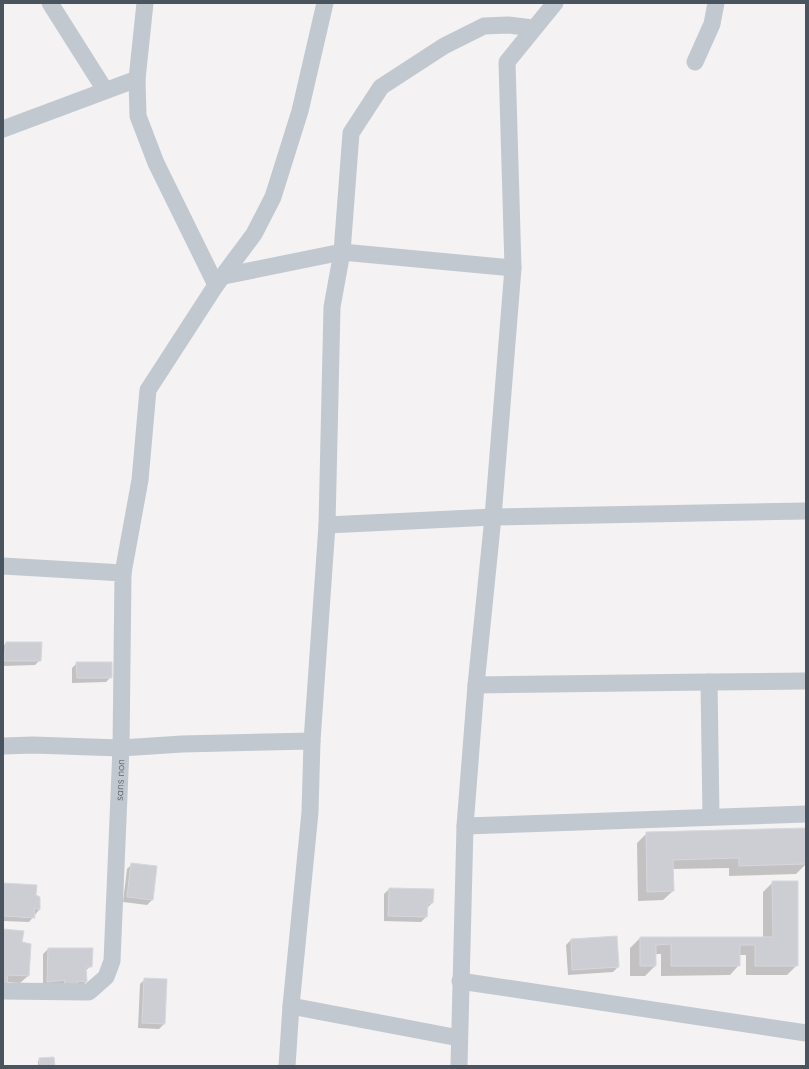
<svg xmlns="http://www.w3.org/2000/svg" width="809" height="1069" font-family="Quicksand,sans-serif">
<style>
.shadow{fill:#0003}
.building{fill:#ccced4;stroke:#d6d8dd}
.lines{fill:none;stroke-linecap:round;stroke-linejoin:round}
.street{stroke:#c1c8d0;stroke-width:17}
.labels{text-anchor:middle;stroke-width:4;stroke-linejoin:round;paint-order:stroke}
.street-label{font-size:10px;fill:#4a545f;stroke:#fff}
</style>
<rect width="100%" height="100%" fill="#f4f2f2"/>
<!-- shadow -->
<g class="shadow">
<polygon points="6,643 40,660 35,665 3,666 3,646"/>
<polygon points="77,663 111,677 106,682 72,683 72,668"/>
<polygon points="647,833 806,864 796,874 729,876 729,868 672,869 673,891 663,900 638,901 637,843"/>
<polygon points="131,865 152,900 147,905 123,902 127,869"/>
<polygon points="773,882 797,965 787,975 746,975 746,955 739,955 739,965 730,975 661,976 661,954 655,954 655,966 645,976 630,976 630,948 640,938 763,938 763,892"/>
<polygon points="3,884 39,910 29,922 3,921"/>
<polygon points="389,889 432,903 427,908 426,917 421,922 384,921 384,894"/>
<polygon points="3,930 21,943 28,976 20,983 7,982"/>
<polygon points="571,940 618,967 613,972 568,975 566,945"/>
<polygon points="48,949 91,966 85,971 86,982 81,987 43,987 43,954"/>
<polygon points="145,979 164,1024 159,1029 138,1028 140,984"/>
<polygon points="40,1059 54,1066 38,1066 38,1061"/>
</g>
<!-- building -->
<g class="building">
<polygon points="6,642 42,642 41,661 4,661"/>
<polygon points="76,662 112,662 112,678 77,678"/>
<polygon points="806,828 806,864 739,866 739,858 673,860 674,891 647,892 646,832"/>
<polygon points="131,863 157,866 153,900 127,897"/>
<polygon points="772,881 798,881 798,966 755,966 755,945 740,945 740,966 671,966 671,944 656,945 656,966 640,966 640,937 773,937"/>
<polygon points="3,883 37,885 36,895 40,897 40,910 34,908 35,918 3,916"/>
<polygon points="389,888 434,889 433,903 428,903 427,917 388,916"/>
<polygon points="3,929 24,931 22,942 31,944 29,976 8,975 7,983 3,983"/>
<polygon points="617,936 619,967 572,970 571,939"/>
<polygon points="48,948 93,948 92,967 86,967 87,982 79,981 74,986 64,985 65,980 47,982"/>
<polygon points="144,978 167,979 165,1024 142,1023"/>
<polygon points="54,1057 55,1066 40,1066 39,1058"/>
</g>
<g class="lines">
<!-- street -->
<g class="street">
<polyline points="50,3 105,90"/>
<polyline points="145,3 137,79 138,116 156,163 216,285"/>
<polyline points="695,62 712,24 716,3"/>
<polyline points="3,129 137,79"/>
<polyline points="224,276 342,252 351,133 381,87 444,46 484,26 508,25 533,28"/>
<polyline points="327,525 493,517 806,511"/>
<polyline points="3,566 123,573 121,748 33,745 3,746"/>
<polyline points="123,573 140,480 148,390 216,285 254,234 273,197 300,111 325,3"/>
<polyline points="476,685 709,682"/>
<polyline points="711,816 709,682 806,681"/>
<polyline points="465,826 806,814"/>
<polyline points="460,981 806,1033"/>
<path id="s1" d="M3,991L89,992L106,977L112,961L121,748L182,744L312,741"/>
<polyline points="291,1006 459,1038"/>
<polyline points="287,1066 291,1006 310,812 312,741 327,525 332,307 342,252 513,268"/>
<polyline points="459,1066 465,826 476,685 493,517 513,268 507,62 555,3"/>
</g>
</g>
<g class="labels">
<!-- street labels -->
<g class="street-label">
<text dy="4" stroke="none"><textPath href="#s1" startOffset="307">sans non</textPath></text>
</g>
</g>
<!-- border -->
<rect width="809" height="1069" fill="none" stroke="#4a545f" stroke-width="8"/>
</svg>
